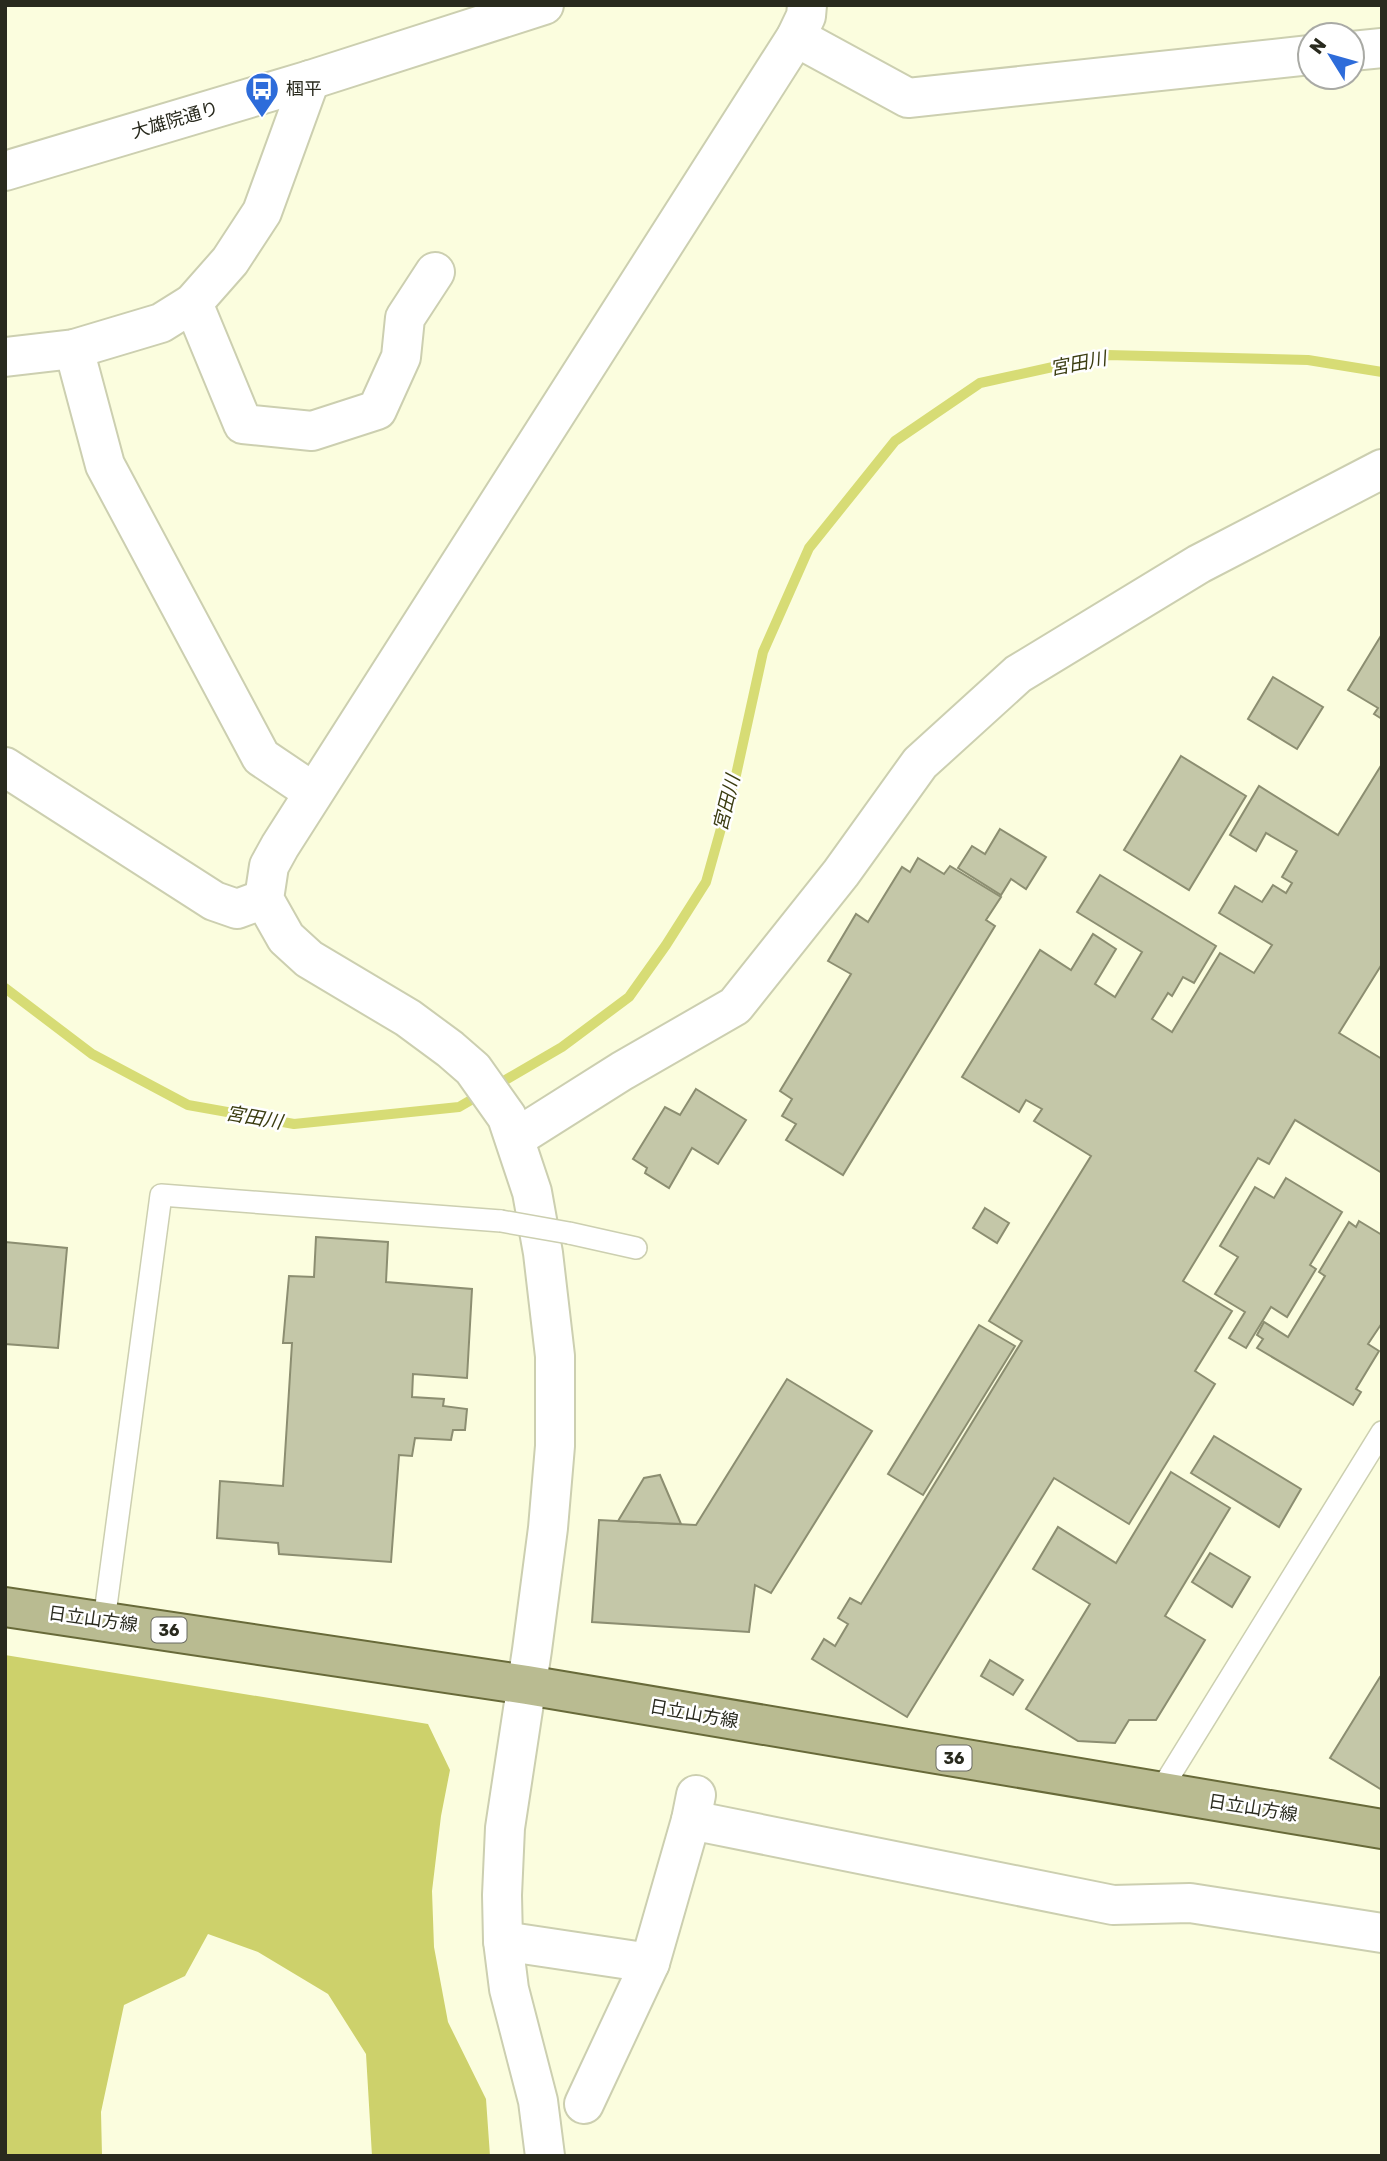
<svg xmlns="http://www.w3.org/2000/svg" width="1387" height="2161" font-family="Rubik,'Noto Sans JP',sans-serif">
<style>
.forest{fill:#cdd16b}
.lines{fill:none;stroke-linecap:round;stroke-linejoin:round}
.stream{stroke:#d7dc75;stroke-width:10}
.building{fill:#c4c7a8;stroke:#8c8e71;stroke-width:2}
.service-casing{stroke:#cccfb0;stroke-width:24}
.minor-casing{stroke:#cccfb0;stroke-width:42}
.tertiary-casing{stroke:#cccfb0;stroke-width:42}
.primary-casing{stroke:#686a39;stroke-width:42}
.service{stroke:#fff;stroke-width:21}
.minor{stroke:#fff;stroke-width:38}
.tertiary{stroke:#fff;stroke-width:38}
.primary{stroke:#b9bb91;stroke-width:38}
.service-bridge-casing{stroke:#cccfb0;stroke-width:24;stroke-linecap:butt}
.service-bridge{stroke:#fff;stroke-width:21}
.labels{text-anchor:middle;stroke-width:5;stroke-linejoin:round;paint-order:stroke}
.shield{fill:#fff;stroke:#696a62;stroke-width:2}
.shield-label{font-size:16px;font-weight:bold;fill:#292a1e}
.poi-label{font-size:18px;fill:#292a1e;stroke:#fff;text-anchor:start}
.street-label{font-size:18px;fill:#292a1e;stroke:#fff}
.water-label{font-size:19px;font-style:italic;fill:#3b3d11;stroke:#fff}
</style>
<rect width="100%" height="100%" fill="#fbfdde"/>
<!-- forest -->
<polygon class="forest" points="5,1655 428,1724 450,1770 441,1816 432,1891 434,1947 448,2022 486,2099 490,2156 372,2156 366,2054 328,1994 258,1952 208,1934 185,1976 124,2005 101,2112 102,2156 5,2156"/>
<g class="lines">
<!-- stream -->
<polyline class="stream" points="5,988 92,1054 188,1105 294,1124 459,1107 562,1047 629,997 666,945 706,882 736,775 763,652 809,548 895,441 980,383 1107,355 1308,360 1382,372"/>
</g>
<!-- building -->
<g class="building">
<polygon points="1382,634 1382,719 1374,714 1378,708 1348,690"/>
<polygon points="1273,677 1323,707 1297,749 1248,719"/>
<polygon points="1181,756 1246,796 1189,890 1124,850"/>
<polygon points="1382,764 1382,964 1339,1033 1382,1059 1382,1173 1295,1120 1269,1164 1258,1158 1183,1281 1232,1311 1195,1371 1215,1384 1129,1524 1054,1478 907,1717 812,1659 824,1639 835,1646 848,1624 838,1618 850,1598 861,1604 1022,1341 989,1321 1091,1156 1034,1121 1042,1109 1026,1100 1019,1112 962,1077 1040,950 1071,970 1093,934 1116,949 1095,984 1115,997 1142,952 1077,912 1100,875 1216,946 1194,983 1183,977 1172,996 1168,993 1152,1019 1172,1032 1220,953 1254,973 1272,945 1219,913 1235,886 1262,902 1273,885 1286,893 1292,883 1282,877 1297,851 1266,833 1256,851 1230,835 1259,786 1338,835"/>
<polygon points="1000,829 1046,857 1026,889 1011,879 1001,895 958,868 972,846 985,854"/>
<polygon points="918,858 944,874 950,866 1001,897 986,920 995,926 843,1175 786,1140 796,1124 782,1116 792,1099 780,1091 851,974 828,961 856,914 868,922 902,867 910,872"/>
<polygon points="696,1089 746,1120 718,1164 692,1148 669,1188 645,1173 647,1168 633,1159 665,1107 680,1115"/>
<polygon points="1286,1178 1342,1212 1310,1265 1316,1269 1287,1317 1271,1307 1246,1348 1229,1338 1245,1312 1215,1294 1238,1257 1220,1246 1255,1187 1274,1198"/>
<polygon points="985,1208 1009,1223 997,1243 973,1228"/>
<polygon points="1359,1221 1382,1235 1382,1323 1368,1344 1379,1351 1356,1389 1361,1392 1353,1405 1257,1348 1263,1339 1257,1335 1264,1322 1288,1337 1325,1276 1319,1272 1349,1222 1356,1227"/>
<polygon points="316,1237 388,1242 386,1282 472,1289 467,1378 413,1374 412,1397 444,1399 443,1406 467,1409 465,1430 453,1430 451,1440 415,1438 412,1456 399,1455 391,1562 279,1554 278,1543 217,1538 220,1481 283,1486 292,1343 283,1343 289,1276 314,1277"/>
<polygon points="5,1242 67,1248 58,1348 5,1344"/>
<polygon points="979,1325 1015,1346 923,1495 888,1474"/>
<polygon points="787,1379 872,1431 771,1593 755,1585 749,1632 592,1622 599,1520 696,1525"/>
<polygon points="1214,1436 1301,1489 1279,1527 1191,1473"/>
<polygon points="1171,1472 1230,1508 1165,1616 1205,1640 1156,1720 1129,1720 1115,1743 1078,1741 1026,1709 1090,1604 1033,1569 1058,1527 1116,1563"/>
<polygon points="660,1475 681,1524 618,1521 644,1478"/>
<polygon points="1210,1553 1250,1577 1232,1607 1192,1582"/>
<polygon points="990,1660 1023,1680 1013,1695 981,1676"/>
<polygon points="1380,1677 1382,1678 1382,1790 1330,1758"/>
</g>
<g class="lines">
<!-- service casing -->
<g class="service-casing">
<g id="service">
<polyline points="569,1233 636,1248"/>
<polyline points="104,1621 161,1195 501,1221"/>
<polyline points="1159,1793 1382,1432"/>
</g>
</g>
<!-- minor casing -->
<g class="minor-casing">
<g id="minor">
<polyline points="796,37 908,98 1310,55"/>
<polyline points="1352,51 1382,48"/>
<polyline points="193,303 243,424 312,431 377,410 401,357 405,318 435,272"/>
<polyline points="74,349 105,465 261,757 313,792"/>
<polyline points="5,357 74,349 161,323 193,303 230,261 262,212 310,80"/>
<polyline points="5,767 214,901 237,909 264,899"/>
<polyline points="516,1138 622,1071 735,1006 841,873 920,763 1018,674 1199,564 1382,469"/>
<polyline points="691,1820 1113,1905 1190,1903 1382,1933"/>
<polyline points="503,1941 650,1963"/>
<polyline points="584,2104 650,1963 691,1820 696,1795"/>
</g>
</g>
<!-- tertiary casing -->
<g class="tertiary-casing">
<g id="tertiary">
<polyline points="5,171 310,80 544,5"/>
<polyline points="545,2156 538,2101 509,1989 503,1941 502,1895 505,1828 532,1650 548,1528 555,1446 555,1356 543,1253 532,1192 507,1117 473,1069 450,1049 408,1018 309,959 286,938 264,899 269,866 280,846 796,37 806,16 807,5"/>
</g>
</g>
<!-- primary casing -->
<g class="primary-casing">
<polyline id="primary" points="5,1607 527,1685 1382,1829"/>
</g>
<!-- service -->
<use href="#service" class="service"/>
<!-- minor -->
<use href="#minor" class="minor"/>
<!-- tertiary -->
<use href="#tertiary" class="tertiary"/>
<!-- primary -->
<use href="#primary" class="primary"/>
<!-- service-bridge casing -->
<g class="service-bridge-casing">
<polyline id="service-bridge" points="501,1221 569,1233"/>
</g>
<!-- service-bridge -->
<use href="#service-bridge" class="service-bridge"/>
</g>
<!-- icons -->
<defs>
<g id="bus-pin" transform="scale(1.75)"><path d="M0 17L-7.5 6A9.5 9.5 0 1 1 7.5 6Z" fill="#2e6cda" stroke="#fff"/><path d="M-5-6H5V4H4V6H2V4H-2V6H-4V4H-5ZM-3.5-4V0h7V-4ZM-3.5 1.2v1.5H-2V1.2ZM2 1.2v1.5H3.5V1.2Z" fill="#fff"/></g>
</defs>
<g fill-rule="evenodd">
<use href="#bus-pin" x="262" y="89"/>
</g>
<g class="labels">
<!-- shield labels -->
<g class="shield">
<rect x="151.5" y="1617.5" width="35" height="25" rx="5"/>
<rect x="936.5" y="1745.5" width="35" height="25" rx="5"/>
</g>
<g class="shield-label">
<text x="169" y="1636">36</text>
<text x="954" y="1764">36</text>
</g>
<!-- poi labels -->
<g class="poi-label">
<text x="286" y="95">椢平</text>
</g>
<!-- street labels -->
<g class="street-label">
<text transform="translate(175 120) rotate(-16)" y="6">大雄院通り</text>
<text transform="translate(93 1619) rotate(8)" y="6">日立山方線</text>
<text transform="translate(694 1714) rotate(10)" y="6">日立山方線</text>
<text transform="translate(1253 1808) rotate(9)" y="6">日立山方線</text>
</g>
<!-- water labels -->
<g class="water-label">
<text transform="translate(1078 363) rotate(-11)" y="7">宮田川</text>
<text transform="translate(726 803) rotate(-76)" y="7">宮田川</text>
<text transform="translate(254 1117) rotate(10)" y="7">宮田川</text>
</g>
</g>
<!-- border -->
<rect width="1387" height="2161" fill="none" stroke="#292a1e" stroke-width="14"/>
<!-- north arrow -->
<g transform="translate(1331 56) rotate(307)"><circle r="33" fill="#ffffff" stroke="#a9aaa5" stroke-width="2"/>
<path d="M0-5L12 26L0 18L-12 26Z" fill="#2e6cda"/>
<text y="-10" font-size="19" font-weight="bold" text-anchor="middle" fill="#292a1e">N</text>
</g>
</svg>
